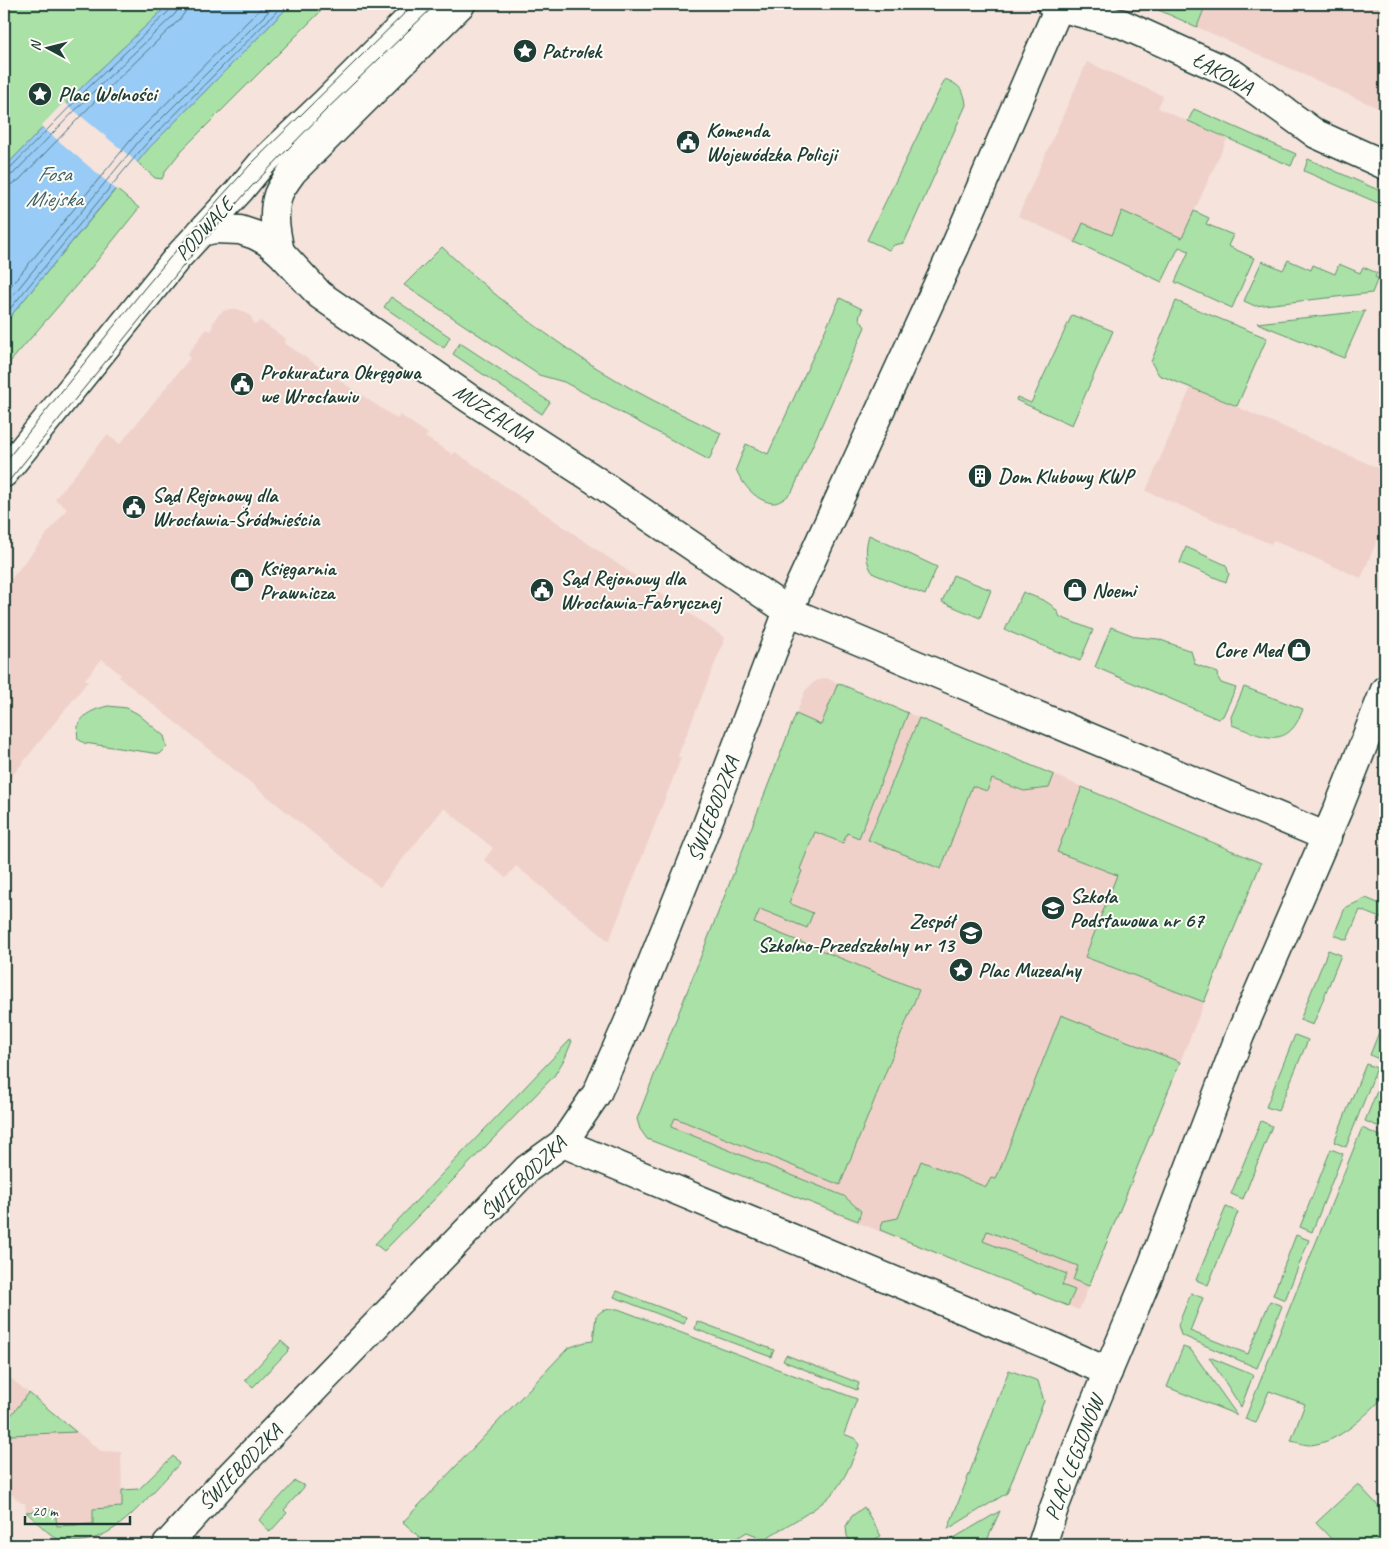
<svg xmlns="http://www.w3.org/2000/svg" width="1389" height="1549" font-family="Caveat,sans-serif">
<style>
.built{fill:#efd1c9}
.green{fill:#a9e1a6;stroke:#648f6d}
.water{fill:#98cbf5;stroke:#6892a8}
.pier{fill:#f5e3dc}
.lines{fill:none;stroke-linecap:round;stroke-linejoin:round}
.shore{stroke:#4f7681;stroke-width:1}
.minor-casing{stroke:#1f3d34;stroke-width:31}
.tertiary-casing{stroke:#1f3d34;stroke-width:31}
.minor{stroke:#fdfcf7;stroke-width:28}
.tertiary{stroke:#fdfcf7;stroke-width:28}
.tram{stroke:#1f3d34;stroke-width:1}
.labels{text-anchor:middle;stroke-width:4;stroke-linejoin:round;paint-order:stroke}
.poi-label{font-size:21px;font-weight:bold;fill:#1f3d34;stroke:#fdfcf7;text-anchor:start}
.street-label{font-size:21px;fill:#1f3d34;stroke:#fdfcf7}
.water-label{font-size:22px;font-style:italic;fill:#3d6064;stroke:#fdfcf7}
</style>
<rect width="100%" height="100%" fill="#f5e3dc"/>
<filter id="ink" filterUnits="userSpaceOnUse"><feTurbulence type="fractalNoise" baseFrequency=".02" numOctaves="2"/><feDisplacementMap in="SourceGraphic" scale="10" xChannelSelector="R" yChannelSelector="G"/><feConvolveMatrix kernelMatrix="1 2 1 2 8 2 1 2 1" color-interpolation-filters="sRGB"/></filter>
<g filter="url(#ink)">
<!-- built -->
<g class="built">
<polygon points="1206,4 1385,4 1385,111 1197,27"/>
<polygon points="1087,62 1163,96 1158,108 1227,139 1162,282 1018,216"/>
<polygon points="230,309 237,309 245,312 251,317 254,324 257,324 260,321 286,339 284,343 397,419 400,415 428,434 425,437 452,454 451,456 455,452 477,467 725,638 678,756 681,758 609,941 516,866 506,878 484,860 493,848 444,808 380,887 119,677 121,675 102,659 85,679 88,681 4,786 4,588 67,509 55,499 83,465 107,435 120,444 190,358 187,355 205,331 207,329 210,331 212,330 213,323 217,316 223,311"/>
<polygon points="1191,387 1385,471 1385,522 1361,578 1273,540 1271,544 1146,491"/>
<polygon points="826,678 1261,863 1079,1310 647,1139 640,1129 637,1119 805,691 814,682"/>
<polygon points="4,1373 101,1451 121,1452 122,1507 93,1524 57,1526 55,1511 26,1512 25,1503 22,1503 4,1489"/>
</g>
<!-- green -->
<g class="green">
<polygon points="4,4 169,4 85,84 4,168"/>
<polygon points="291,4 328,4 182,150 166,170 162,179 155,178 137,162 149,148"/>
<polygon points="1145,4 1206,4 1197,27"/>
<path d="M945,79C958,84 965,90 966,105L904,243L894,245L889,250L867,240Z"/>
<polygon points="1194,109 1296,154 1291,166 1188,121"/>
<polygon points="1308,159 1385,193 1385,206 1304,171"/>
<polygon points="116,189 139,208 87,273 4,369 4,324"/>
<polygon points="1122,211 1182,238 1194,211 1209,218 1206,224 1233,235 1228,246 1254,258 1232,308 1175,282 1189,251 1179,247 1162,282 1075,242 1083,223 1112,235"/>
<path d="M442,247C499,301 563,350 632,389C661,405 691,419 721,433L709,460L564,382L539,375L404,285Z"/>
<polygon points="1288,260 1311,270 1313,265 1335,274 1339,264 1360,273 1363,267 1377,273 1375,277 1378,278 1372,293 1255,306 1244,301 1262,261 1283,270"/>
<polygon points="391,297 450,337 444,348 384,307"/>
<path d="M840,298L862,309L859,318L865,327L792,492C788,496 781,502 775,503C757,503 742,484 736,469L746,444L768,454Z"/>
<polygon points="1176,301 1267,338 1237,406 1159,375 1151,362"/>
<polygon points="1365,311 1344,358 1257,323"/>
<polygon points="1072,315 1113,331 1072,425 1016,400 1017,397 1031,403"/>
<polygon points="460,343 550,402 542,414 453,354"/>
<path d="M869,535L937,567L925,595L874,574C865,565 865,547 869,535Z"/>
<polygon points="1186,547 1226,565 1229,574 1226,582 1180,563"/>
<polygon points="953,575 991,590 980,618 942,602"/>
<path d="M1023,592C1038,599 1054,601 1060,617L1093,630L1080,661L1005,630Z"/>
<polygon points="1111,627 1137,637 1158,639 1191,651 1195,664 1218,673 1217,676 1221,683 1236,688 1223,716 1218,719 1095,667"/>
<polygon points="838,683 908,713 859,838 847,833 843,843 815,832 800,869 802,871 789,903 813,913 807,928 760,909 754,923 919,990 840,1185 675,1118 671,1127 844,1196 861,1211 858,1221 647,1139 640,1129 637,1119 796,714 821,725"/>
<path d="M1244,687L1303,709C1288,751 1264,737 1232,725L1231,717Z"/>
<path d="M108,706L127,708L138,714L164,736L167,747L160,754L84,743L78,739C74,718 90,710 108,706Z"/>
<polygon points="919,718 1054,775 1049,788 1024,791 992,779 987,791 972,786 941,869 868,840"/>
<polygon points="1082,787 1261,863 1204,1002 1085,957 1117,875 1057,852"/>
<polygon points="1366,898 1385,906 1385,920 1360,910 1347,940 1334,935 1345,908"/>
<polygon points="1328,950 1341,955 1313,1025 1300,1020"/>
<polygon points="1061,1015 1180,1062 1089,1286 1073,1280 1078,1266 987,1231 983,1241 1067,1274 1062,1285 1075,1290 1068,1306 880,1230 883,1221 898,1218 921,1161 986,1187 991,1178 996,1179"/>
<polygon points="1385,1017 1385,1051 1381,1060 1370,1055"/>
<polygon points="1295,1035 1308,1040 1278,1111 1266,1107"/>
<polygon points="570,1040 572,1041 565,1058 554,1076 384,1251 375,1244"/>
<polygon points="1366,1064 1377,1068 1346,1147 1334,1142"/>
<polygon points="1385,1071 1385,1129 1365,1121"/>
<polygon points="1261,1121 1272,1126 1243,1199 1231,1194"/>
<path d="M1362,1128L1385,1138V1396C1364,1416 1341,1442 1310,1445C1304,1445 1297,1442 1291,1441L1305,1404L1269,1391L1256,1423L1245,1419Z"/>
<polygon points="1331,1149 1343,1154 1312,1232 1300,1227"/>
<polygon points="1226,1207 1238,1212 1208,1285 1196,1280"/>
<polygon points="1296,1235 1309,1240 1285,1300 1273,1295"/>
<polygon points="617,1291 686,1317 684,1324 614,1297"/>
<polygon points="1191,1293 1203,1298 1190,1331 1248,1354 1270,1301 1282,1306 1257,1368 1181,1335 1178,1325"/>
<path d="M610,1309H618L857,1399L844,1434L856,1439L859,1445C851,1463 844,1482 830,1496C814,1512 784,1526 765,1539L747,1532L725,1545H428L403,1522L568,1348L585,1342L593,1341L596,1316L602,1311Z"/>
<polygon points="697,1321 774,1350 771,1357 695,1329"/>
<polygon points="281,1341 290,1349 253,1387 245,1380"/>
<polygon points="1183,1347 1191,1350 1237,1415 1167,1387"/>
<polygon points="786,1355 859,1383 857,1390 783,1361"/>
<polygon points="1209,1357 1253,1375 1241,1407"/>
<polygon points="1009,1370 1038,1381 1044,1401 1007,1493 948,1529"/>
<polygon points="29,1393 76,1432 11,1435 4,1443 4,1424"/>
<path d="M173,1456L179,1464C167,1477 155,1490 143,1503C121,1526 94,1549 58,1539C48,1534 35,1520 26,1512L55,1510L57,1526L93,1524V1509L122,1507V1490L139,1489Z"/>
<polygon points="295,1481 305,1486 284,1510 287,1513 270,1532 259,1520"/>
<polygon points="1358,1484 1385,1513 1385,1545 1337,1545 1316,1523"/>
<polygon points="864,1507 881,1536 864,1545 852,1545 847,1536 846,1526 852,1516"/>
<polygon points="1000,1511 985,1545 942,1545"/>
</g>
<!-- water -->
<polygon class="water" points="169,4 291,4 149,148 4,324 4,168 85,84"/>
<!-- pier -->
<polygon class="pier" points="64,102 139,164 118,191 41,126"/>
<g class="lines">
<!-- shore -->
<g class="shore">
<polyline points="4,171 9,169 89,87 170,10 172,4"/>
<polyline points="4,177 13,174 93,92 175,14 178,9 178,4"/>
<polyline points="4,185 12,184 19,180 99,97 180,19 185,12 186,4"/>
<polyline points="4,294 135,135 265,4"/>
<polyline points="4,306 140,140 276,4"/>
<polyline points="4,316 145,145 284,4"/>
</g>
<!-- minor casing -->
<g class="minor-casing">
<g id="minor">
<polyline points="1051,4 1059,7 1122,24 1235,75 1316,134 1385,165"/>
<polyline points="201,232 214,229 240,230 255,235 268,242 280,252 320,295 470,399 592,478 788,611 1327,837"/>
<path d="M280,252C276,233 272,214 278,195C281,187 288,178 293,171L461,4"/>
<polyline points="563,1143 1046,1344 1108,1372"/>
<polyline points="167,1545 226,1480 527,1169 563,1143 597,1093 628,1023 702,838 788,611 955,247 1059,7"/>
<polyline points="1042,1545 1054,1508 1093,1407 1149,1274 1240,1035 1338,809 1385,690"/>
</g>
</g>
<!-- tertiary casing -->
<g class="tertiary-casing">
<polyline id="tertiary" points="4,473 178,257 239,191 263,162 325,103 424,4"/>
</g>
<!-- minor -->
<use href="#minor" class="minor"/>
<!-- tertiary -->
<use href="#tertiary" class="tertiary"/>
<!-- tram -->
<g class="tram">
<polyline points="4,463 143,290 219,199 251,164 414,4"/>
<polyline points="4,487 192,255 251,187 325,111 436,4"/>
</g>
</g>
</g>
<!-- icons -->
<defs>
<g id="sight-disc" transform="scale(1.25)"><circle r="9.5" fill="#1f3d34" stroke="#fdfcf7"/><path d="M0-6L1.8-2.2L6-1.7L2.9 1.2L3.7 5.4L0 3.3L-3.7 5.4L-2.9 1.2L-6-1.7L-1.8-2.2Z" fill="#fff"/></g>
<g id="civic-disc" transform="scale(1.25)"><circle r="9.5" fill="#1f3d34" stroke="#fdfcf7"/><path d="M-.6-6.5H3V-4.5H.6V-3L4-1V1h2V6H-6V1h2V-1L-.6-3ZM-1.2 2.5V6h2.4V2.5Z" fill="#fff"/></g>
<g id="building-disc" transform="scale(1.25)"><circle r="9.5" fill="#1f3d34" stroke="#fdfcf7"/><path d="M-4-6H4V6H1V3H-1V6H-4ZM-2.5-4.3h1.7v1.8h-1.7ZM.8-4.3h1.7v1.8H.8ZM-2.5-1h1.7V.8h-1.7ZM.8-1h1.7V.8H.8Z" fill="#fff"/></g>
<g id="shop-disc" transform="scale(1.25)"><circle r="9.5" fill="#1f3d34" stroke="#fdfcf7"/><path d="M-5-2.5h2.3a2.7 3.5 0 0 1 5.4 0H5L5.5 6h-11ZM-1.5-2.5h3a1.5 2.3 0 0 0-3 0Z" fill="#fff"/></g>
<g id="school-disc" transform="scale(1.25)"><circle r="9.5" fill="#1f3d34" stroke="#fdfcf7"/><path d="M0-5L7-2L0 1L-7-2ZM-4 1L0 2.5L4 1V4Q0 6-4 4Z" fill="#fff"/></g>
</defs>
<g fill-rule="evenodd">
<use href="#sight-disc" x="525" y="51"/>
<use href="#sight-disc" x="40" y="94"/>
<use href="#civic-disc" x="688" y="142"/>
<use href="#civic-disc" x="242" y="384"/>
<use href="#building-disc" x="980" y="476"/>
<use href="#civic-disc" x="134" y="507"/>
<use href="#shop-disc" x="242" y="580"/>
<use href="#civic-disc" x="542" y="590"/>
<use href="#shop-disc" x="1075" y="590"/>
<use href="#shop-disc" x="1299" y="650"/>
<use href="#school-disc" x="1053" y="908"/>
<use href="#school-disc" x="971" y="933"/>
<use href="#sight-disc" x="961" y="970"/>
</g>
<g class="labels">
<!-- poi labels -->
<g class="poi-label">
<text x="542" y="58">Patrolek</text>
<text x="58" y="101">Plac Wolności</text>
<text x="706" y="137">Komenda<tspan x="706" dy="24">Wojewódzka Policji</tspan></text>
<text x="260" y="379">Prokuratura Okręgowa<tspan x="260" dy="24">we Wrocławiu</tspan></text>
<text x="998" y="483">Dom Klubowy KWP</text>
<text x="152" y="502">Sąd Rejonowy dla<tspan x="152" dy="24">Wrocławia-Śródmieścia</tspan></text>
<text x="260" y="575">Księgarnia<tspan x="260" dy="24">Prawnicza</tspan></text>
<text x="560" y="585">Sąd Rejonowy dla<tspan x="560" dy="24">Wrocławia-Fabrycznej</tspan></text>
<text x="1092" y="597">Noemi</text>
<text x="1282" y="657" text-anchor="end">Core Med</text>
<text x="1070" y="903">Szkoła<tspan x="1070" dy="24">Podstawowa nr 67</tspan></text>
<text x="954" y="928" text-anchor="end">Zespół<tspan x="954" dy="24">Szkolno-Przedszkolny nr 13</tspan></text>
<text x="978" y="977">Plac Muzealny</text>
</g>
<!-- street labels -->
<g class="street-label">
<text transform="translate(1223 73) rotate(29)" y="7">ŁĄKOWA</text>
<text transform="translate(204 229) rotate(-48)" y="7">PODWALE</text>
<text transform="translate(493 413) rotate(33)" y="7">MUZEALNA</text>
<text transform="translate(713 809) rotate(-69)" y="7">ŚWIEBODZKA</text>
<text transform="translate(523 1178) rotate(-44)" y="7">ŚWIEBODZKA</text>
<text transform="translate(1074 1458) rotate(-69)" y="7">PLAC LEGIONÓW</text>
<text transform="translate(240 1467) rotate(-46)" y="7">ŚWIEBODZKA</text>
</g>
<!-- water labels -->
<g class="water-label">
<text x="54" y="181">Fosa<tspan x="54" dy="25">Miejska</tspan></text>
</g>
</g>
<!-- margin -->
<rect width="1389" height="1549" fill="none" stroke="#fdfcf7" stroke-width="20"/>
<rect x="10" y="10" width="1369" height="1529" fill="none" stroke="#1f3d34" stroke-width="2" filter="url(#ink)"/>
<!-- north arrow -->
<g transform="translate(48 48) rotate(277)" stroke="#fdfcf7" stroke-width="4" paint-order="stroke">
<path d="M0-4L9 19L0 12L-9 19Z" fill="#1f3d34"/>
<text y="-8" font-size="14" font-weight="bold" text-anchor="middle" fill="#1f3d34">N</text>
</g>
<!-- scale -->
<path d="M25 1516v8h105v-8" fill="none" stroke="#1f3d34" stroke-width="2.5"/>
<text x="32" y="1516" font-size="15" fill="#1f3d34" stroke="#fdfcf7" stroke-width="4" paint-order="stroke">20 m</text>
</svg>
